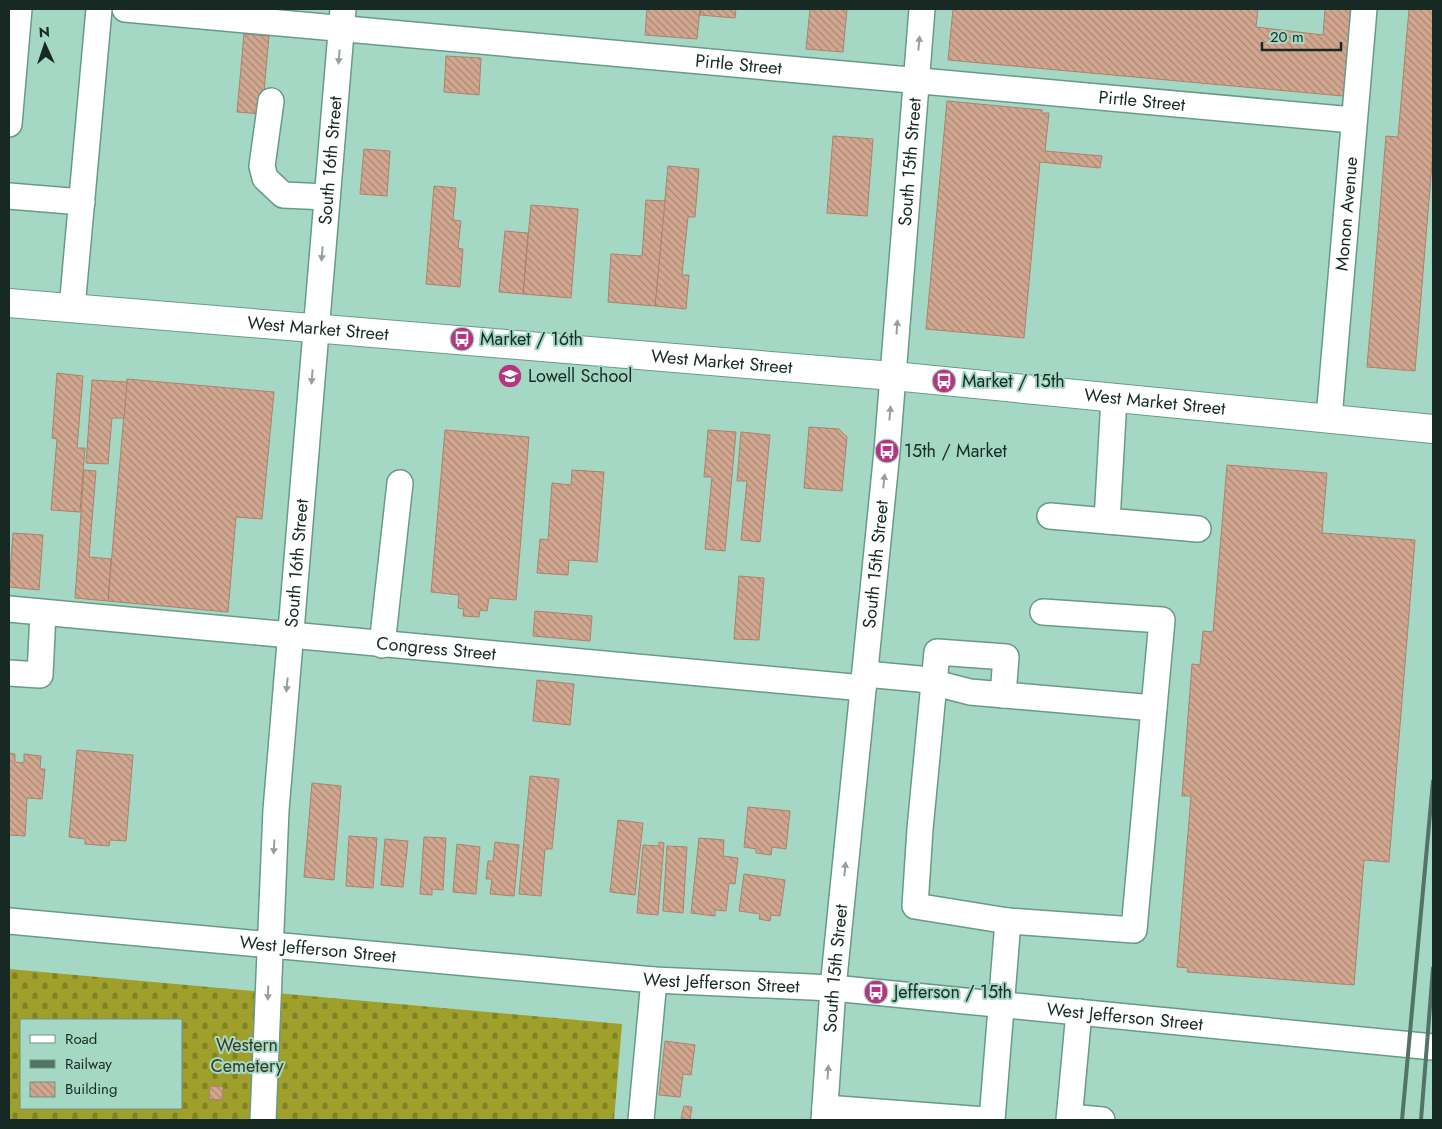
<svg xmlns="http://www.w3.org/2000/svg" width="1442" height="1129" font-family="Jost,sans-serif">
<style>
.cemetery{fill:url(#cemetery-stones);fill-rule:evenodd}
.building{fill:url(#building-back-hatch);stroke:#ab826c}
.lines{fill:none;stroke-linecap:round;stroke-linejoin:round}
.minor-casing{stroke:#699a88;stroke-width:28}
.major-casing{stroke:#699a88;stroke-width:30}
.minor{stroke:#fff;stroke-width:25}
.major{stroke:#fff;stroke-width:28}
.rail{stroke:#527467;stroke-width:4}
.oneway{fill:#969f9c}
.labels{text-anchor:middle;stroke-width:4;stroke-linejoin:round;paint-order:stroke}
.street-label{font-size:18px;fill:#162a23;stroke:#a5d8c4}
.poi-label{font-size:18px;fill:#162a23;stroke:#a5d8c4;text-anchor:start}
.park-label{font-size:18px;fill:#383921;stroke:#a5d8c4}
</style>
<defs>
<pattern id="cemetery-stones" width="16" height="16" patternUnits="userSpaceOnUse" patternTransform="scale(1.25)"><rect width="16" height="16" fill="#9f9f2b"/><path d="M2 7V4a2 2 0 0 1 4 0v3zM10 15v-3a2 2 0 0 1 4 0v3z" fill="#818224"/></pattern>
<pattern id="building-back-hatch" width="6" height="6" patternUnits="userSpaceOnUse" patternTransform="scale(1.25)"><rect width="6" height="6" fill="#d2a790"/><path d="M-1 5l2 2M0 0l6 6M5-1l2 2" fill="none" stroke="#a98875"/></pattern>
</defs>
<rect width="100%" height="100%" fill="#a5d8c4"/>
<!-- cemetery -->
<path class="cemetery" d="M9,969L622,1024L614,1120H9ZM21,1020H181V1108H21Z"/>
<!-- building -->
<g class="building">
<polygon points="647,9 700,9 697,39 645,35"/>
<polygon points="701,9 736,9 735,18 700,15"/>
<polygon points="810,9 847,9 843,52 806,49"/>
<polygon points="953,9 1258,9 1256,27 1323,35 1325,9 1362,9 1354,97 948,60"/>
<polygon points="1409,9 1433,9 1433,151 1415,371 1367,367 1386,136 1398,137"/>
<polygon points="244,34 269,36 262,114 237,112"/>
<polygon points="446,56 481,58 479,95 444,92"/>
<polygon points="947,101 1042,110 1042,113 1049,113 1045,151 1102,156 1100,168 1040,162 1024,338 926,329"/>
<polygon points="833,136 873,139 867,216 827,213"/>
<polygon points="364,149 390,151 387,196 360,194"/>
<polygon points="668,166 699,169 695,217 688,217 682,275 689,275 686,309 655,306"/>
<polygon points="434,186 456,188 453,220 461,221 458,248 463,249 460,287 426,284"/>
<polygon points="646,200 665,201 655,306 608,302 611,254 642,256"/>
<polygon points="531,205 578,209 571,298 523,294"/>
<polygon points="505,231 528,233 523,294 499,292"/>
<polygon points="57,373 83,376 77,448 85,448 80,512 51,510 57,439 52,438"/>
<polygon points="127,379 274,392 262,519 236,517 228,612 108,601"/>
<polygon points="92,380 127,382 124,418 112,418 108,464 86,463"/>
<polygon points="809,427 839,429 847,437 842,491 804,488"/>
<polygon points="445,430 529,437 516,600 489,598 487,611 480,610 479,617 463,616 464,609 458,608 459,595 431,592"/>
<polygon points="708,430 736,432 725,551 705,549 712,477 704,477"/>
<polygon points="741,432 770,435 760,542 741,540 747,481 737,481"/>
<polygon points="1227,465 1327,473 1322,533 1415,540 1389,862 1364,860 1354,985 1187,972 1188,968 1177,967 1191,796 1182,796 1192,664 1200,665 1203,631 1213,632"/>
<polygon points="84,470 96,471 89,557 111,559 108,601 75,598"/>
<polygon points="572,470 604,472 597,562 569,560 568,575 537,573 540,539 548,540 552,483 571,485"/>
<polygon points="13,533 43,535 39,590 9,587"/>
<polygon points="739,576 764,578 759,640 734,639"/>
<polygon points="535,611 592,616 590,641 533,636"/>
<polygon points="537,680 574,684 570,725 533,721"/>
<polygon points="77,750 133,755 126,841 110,840 109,846 85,844 85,839 69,837"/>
<polygon points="9,753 15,754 15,762 24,763 24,754 41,756 40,769 45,769 42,799 27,798 25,836 9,835"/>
<polygon points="530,776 559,779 552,849 545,849 541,896 519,894"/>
<polygon points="312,783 341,786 334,880 304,877"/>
<polygon points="748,807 790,811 786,849 772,847 771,855 756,853 756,849 744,847"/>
<polygon points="618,820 643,823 635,895 610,892"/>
<polygon points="349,836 377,838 373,888 346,886"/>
<polygon points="424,837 446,838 443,890 432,889 432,895 420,894"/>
<polygon points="699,838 724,840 723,856 738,858 735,884 729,883 726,911 715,910 715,916 691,913"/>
<polygon points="385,839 408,841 403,887 381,885"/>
<polygon points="495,842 519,845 514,896 490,894 492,879 486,879 488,861 493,861"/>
<polygon points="659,842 664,843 658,915 637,913 643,845 659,846"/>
<polygon points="457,844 480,847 476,894 453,892"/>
<polygon points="667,846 687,847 683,913 663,911"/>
<polygon points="744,874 785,880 780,916 771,915 770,921 759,919 760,914 739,911"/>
<polygon points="665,1041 695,1045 691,1075 683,1074 680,1097 659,1095"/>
<polygon points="210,1086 223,1087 222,1100 209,1099"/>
<polygon points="684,1106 692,1107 690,1120 681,1118"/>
</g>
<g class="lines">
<!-- minor casing -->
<g class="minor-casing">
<g id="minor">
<path id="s1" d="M125,9L1353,120"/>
<polyline points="271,101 262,166 265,178 283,195 327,197"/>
<polyline points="9,124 19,9"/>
<polyline points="9,196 82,202"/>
<polyline points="72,308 99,9"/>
<path id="s2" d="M1329,418L1364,9"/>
<polyline points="1050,516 1198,529"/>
<polyline points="1107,521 1114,398"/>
<path id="s3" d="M9,609L863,688"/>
<polyline points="1043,612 1162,620 1154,708"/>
<polyline points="382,645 400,483"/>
<polyline points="9,673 40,675 43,613"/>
<polyline points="865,674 920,679 970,692 1154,708 1134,930 1008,921"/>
<path id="s4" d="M9,921L654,980L833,988L1433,1047"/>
<polyline points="825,1108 985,1120"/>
<polyline points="1070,1117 1102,1120"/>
<path id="s5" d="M263,1120L276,810L343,9"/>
<polyline points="641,1120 654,980"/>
<path id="s6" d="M824,1120L833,988L887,451L922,9"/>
<polyline points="992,1120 1008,921 915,906 920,829 937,652 1006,657 1003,695"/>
<polyline points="1069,1120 1079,1012"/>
</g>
</g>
<!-- major casing -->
<g class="major-casing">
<g id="major">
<path id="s7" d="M9,303L893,376L1433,429"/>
</g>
</g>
<!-- minor -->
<use href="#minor" class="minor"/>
<!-- major -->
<use href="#major" class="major"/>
<!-- rail -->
<g class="rail">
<polyline points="1402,1120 1433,781"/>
<polyline points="1421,1120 1433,968"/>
</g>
</g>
<!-- one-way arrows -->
<defs><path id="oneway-solid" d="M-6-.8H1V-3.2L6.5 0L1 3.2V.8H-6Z" transform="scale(1.25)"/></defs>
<g class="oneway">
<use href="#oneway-solid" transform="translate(919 43) rotate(-85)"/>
<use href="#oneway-solid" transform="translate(339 57) rotate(95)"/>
<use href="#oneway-solid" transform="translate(322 254) rotate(95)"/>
<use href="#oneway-solid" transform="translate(897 327) rotate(-86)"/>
<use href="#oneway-solid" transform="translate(312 377) rotate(95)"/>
<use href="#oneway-solid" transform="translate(890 413) rotate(-85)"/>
<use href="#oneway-solid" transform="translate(884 481) rotate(-84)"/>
<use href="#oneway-solid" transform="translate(287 685) rotate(95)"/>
<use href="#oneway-solid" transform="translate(274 847) rotate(93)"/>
<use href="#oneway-solid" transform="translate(845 869) rotate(-84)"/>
<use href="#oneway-solid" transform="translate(268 993) rotate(92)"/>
<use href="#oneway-solid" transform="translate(828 1072) rotate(-86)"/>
</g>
<!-- icons -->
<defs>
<g id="bus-disc" transform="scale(1.25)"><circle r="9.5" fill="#b63580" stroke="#a5d8c4"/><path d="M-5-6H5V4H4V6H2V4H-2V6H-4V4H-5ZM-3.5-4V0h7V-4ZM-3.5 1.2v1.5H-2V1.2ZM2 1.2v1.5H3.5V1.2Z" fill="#fff"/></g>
<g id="school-disc" transform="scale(1.25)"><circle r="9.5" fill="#b63580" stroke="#a5d8c4"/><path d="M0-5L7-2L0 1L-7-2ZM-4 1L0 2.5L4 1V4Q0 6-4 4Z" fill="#fff"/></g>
</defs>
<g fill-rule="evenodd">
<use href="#bus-disc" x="462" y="339"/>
<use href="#school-disc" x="510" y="376"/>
<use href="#bus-disc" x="944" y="381"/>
<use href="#bus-disc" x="887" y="451"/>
<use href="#bus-disc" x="876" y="992"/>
</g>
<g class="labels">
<!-- street labels -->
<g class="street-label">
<text dy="6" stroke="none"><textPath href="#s1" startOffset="616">Pirtle Street</textPath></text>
<text dy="6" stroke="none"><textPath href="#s1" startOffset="1021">Pirtle Street</textPath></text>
<text dy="6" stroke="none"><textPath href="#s5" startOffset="962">South 16th Street</textPath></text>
<text dy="6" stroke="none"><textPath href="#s6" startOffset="962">South 15th Street</textPath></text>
<text dy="6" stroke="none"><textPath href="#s2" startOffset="205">Monon Avenue</textPath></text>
<text dy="6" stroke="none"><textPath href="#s7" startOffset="310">West Market Street</textPath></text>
<text dy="6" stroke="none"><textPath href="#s7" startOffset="715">West Market Street</textPath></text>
<text dy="6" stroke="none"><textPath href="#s7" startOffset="1150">West Market Street</textPath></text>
<text dy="6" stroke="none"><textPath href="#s5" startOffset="558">South 16th Street</textPath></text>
<text dy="6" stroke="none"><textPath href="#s6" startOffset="558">South 15th Street</textPath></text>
<text dy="6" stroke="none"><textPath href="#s3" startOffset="429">Congress Street</textPath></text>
<text dy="6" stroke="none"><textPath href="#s4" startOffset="310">West Jefferson Street</textPath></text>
<text dy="6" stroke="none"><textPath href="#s6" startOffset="152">South 15th Street</textPath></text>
<text dy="6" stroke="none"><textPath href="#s4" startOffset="715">West Jefferson Street</textPath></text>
<text dy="6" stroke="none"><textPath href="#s4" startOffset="1120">West Jefferson Street</textPath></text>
</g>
<!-- poi labels -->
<g class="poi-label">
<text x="480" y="345">Market / 16th</text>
<text x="528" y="382">Lowell School</text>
<text x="962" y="387">Market / 15th</text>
<text x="904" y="457">15th / Market</text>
<text x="894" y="998">Jefferson / 15th</text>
</g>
<!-- park labels -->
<g class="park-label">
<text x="247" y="1051">Western<tspan x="247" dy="21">Cemetery</tspan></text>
</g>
</g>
<!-- border -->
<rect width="1442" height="1129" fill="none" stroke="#162a23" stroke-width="20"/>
<!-- legend -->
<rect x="20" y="1019" width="162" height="90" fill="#a5d8c4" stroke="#6c9284"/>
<rect x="30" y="1035" width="25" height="8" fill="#ffffff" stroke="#6c9284"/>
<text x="65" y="1044" font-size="15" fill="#162a23">Road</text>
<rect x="30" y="1060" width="25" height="8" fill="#527467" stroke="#6c9284"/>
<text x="65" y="1069" font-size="15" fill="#162a23">Railway</text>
<rect x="30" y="1082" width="25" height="15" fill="url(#building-back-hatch)" stroke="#6c9284"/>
<text x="65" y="1094" font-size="15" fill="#162a23">Building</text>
<!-- north arrow -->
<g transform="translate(45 45) rotate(357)" stroke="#a5d8c4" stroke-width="4" paint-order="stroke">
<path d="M0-4L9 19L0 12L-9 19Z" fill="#162a23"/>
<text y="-8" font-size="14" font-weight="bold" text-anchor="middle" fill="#162a23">N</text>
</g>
<!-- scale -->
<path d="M1262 42v8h79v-8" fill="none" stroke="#162a23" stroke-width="2.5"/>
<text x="1270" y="42" font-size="15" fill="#162a23" stroke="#a5d8c4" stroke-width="4" paint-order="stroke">20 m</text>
</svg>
